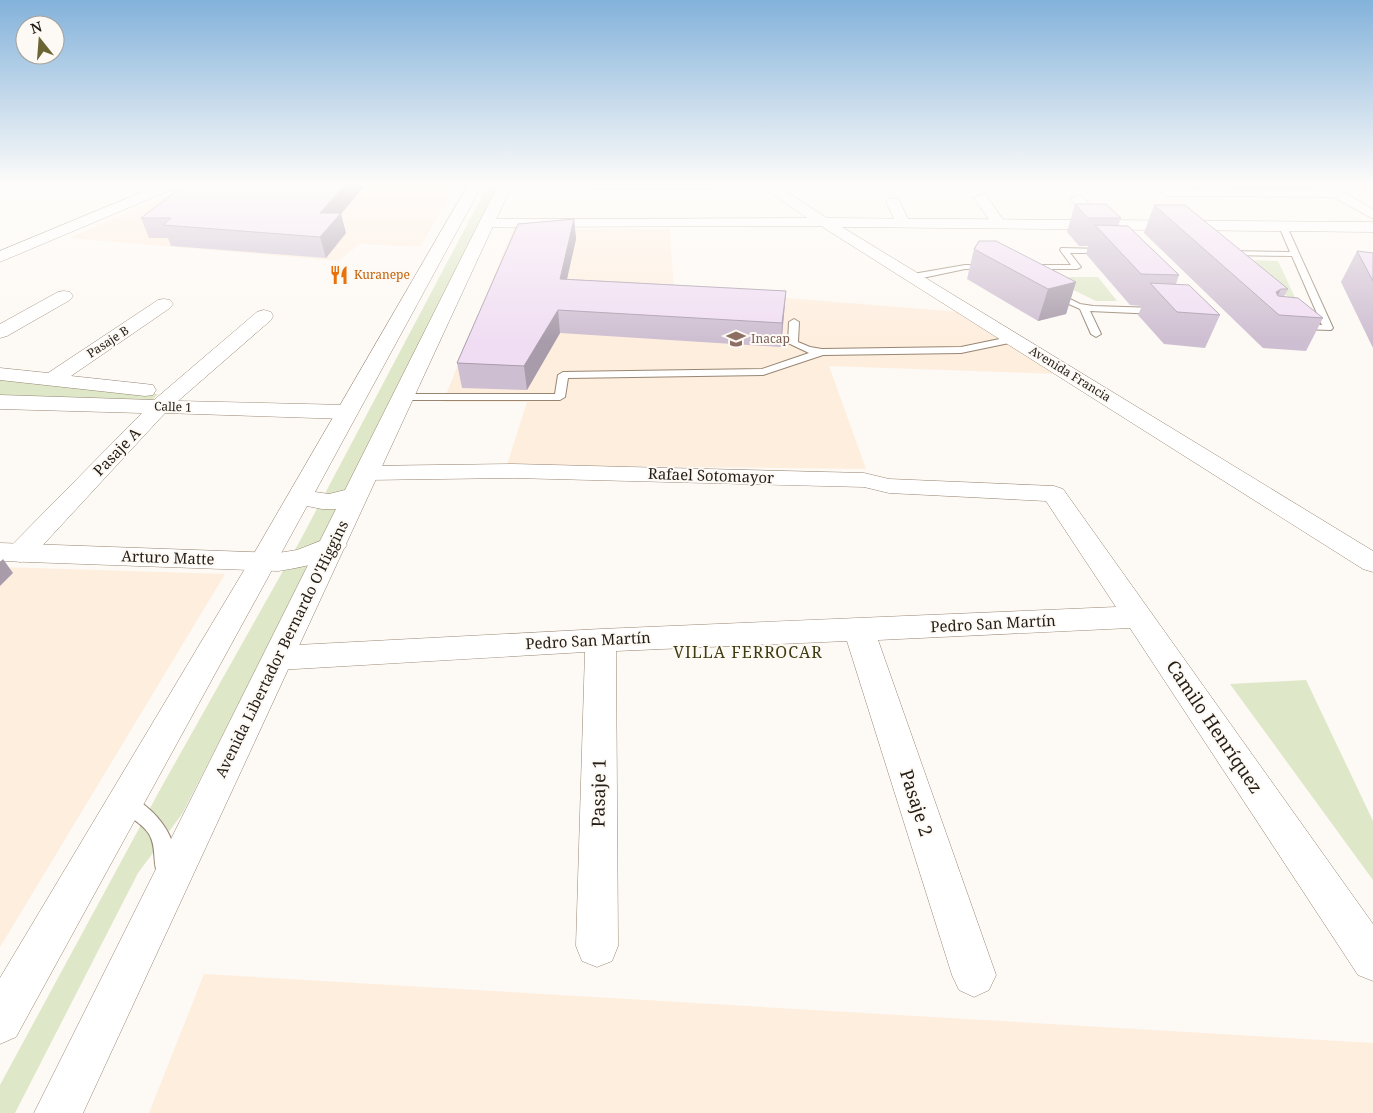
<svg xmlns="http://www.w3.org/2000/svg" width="1373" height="1113" font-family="'Noto Serif',serif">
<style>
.built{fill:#feeede}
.green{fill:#dee7c7}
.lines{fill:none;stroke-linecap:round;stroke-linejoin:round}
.service-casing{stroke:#988673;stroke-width:2}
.minor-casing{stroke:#988673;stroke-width:1}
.tertiary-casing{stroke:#988673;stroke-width:1}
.primary-casing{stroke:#988673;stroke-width:1}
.service{fill:#fff;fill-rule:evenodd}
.minor{fill:#fff;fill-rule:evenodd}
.tertiary{fill:#fff;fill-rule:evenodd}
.primary{fill:#fff;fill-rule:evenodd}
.wall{fill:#cebed1}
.shaded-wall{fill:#a89baa}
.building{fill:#f0ddf3;stroke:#a89baa}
.labels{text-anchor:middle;stroke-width:4;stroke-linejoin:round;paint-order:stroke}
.far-food-label{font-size:12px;fill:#c56008;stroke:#fdf9f4;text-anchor:start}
.far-education-label{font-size:12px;fill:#785e54;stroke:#fdf9f4;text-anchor:start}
.far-street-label{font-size:12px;fill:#241d15;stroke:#fdf9f4}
.street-label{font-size:15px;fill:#241d15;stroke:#fdf9f4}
.neighbourhood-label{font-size:16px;letter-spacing:1px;fill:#403c12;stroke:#fdf9f4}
.near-street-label{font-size:18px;fill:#241d15;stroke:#fdf9f4}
</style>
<rect width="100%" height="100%" fill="#fdf9f4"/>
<!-- built -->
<g class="built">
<polygon points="191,185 457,185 420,247 359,244 339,261 69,238"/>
<polygon points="513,229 670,229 674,289 960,312 1059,374 829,366 866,469 507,465 527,402 443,402"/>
<polygon points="0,567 225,574 0,947"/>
<polygon points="204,974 1373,1043 1373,1113 149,1113"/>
</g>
<!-- green -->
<g class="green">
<polygon points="488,185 499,185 409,372 182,814 138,873 15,1113 0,1113 0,1085 161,788 301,539"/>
<polygon points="1245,260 1278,261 1299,306"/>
<polygon points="1047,277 1098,277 1117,301 1096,301"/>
<polygon points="0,377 158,394 151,401 0,396"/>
<polygon points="1306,680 1373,821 1373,880 1230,684"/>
</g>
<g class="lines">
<!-- service casing -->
<g class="service-casing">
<g id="service">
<polygon points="1282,229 1289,231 1333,328 1331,330 1301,329 1296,326 1301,323 1322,325 1292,256 1227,255 1223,253 1227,251 1290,252 1281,231"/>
<polygon points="1061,248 1104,249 1108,251 1104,253 1070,253 1081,267 1077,269 1028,269 1024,267 1028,265 1071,265 1060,250"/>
<polygon points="965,265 989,265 993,267 989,269 965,269 913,280 909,277 913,274"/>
<polygon points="1054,291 1080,304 1093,306 1157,308 1162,311 1157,314 1090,311 1101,334 1096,337 1091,334 1080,309 1051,296 1050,294"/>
<polygon points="794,319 799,322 798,342 810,347 822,349 961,347 1014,336 1019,339 1014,342 961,353 823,355 763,375 568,378 565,397 560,400 404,400 399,397 404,394 555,394 558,375 563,372 762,369 809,353 788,343 789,322"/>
<path d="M125,794C154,805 186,843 172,876L165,878L158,876C152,862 157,847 149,834C141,821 122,815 116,802L119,796Z"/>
</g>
</g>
<!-- minor casing -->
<g class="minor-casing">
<g id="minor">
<polygon points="498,185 717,185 710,189 504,190 499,189"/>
<polygon points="1315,185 1331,185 1373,209 1373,219 1333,197 1167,196 1160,192 1167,188 1319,189"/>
<polygon points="981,194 986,195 1004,221 1006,224 1004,227 994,227 974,198"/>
<polygon points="1077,195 1082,196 1107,222 1109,225 1107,228 1097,228 1072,202 1070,199"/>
<polygon points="893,198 898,199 900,202 910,223 908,226 898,226 896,223 886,202 888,199"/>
<polygon points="64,291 70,292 73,296 70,300 7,336 0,338 0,324 58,292"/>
<polygon points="164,299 170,300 173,304 170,308 71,376 145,384 153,385 156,390 153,395 145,396 0,380 0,368 48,373 158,300"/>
<polygon points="264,310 271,312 273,316 271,320 178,401 346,405 354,407 357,412 354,417 346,419 165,413 30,559 20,562 10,559 6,553 10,547 142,413 0,409 0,395 154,400 257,312"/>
<polygon points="513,464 864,473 889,479 1054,486 1063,489 1373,924 1373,981 1358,975 1130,628 878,640 996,975 989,990 974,997 959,990 952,975 847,641 616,651 618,946 612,961 597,967 582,961 576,946 585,652 278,670 267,666 262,658 267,650 278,646 601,629 1116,607 1046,501 889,493 864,487 513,478 367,480 358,478 355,473 358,468 367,466"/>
</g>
</g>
<!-- tertiary casing -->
<g class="tertiary-casing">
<g id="tertiary">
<polygon points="159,185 177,185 175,188 0,262 0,251"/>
<polygon points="760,185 776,185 827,218 1373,222 1373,232 842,227 1373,551 1373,572 1363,569 821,226 487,227 482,226 480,223 482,220 487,219 807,218"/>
<path d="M333,536L343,539L347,545C336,562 297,568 278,571L0,561V543L278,553L297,550Z"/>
</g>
</g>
<!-- primary casing -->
<g class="primary-casing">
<polygon id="primary" points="468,185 482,185 315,492 329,494 345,490 498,185 512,185 83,1113 34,1113 336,509 322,509 307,506 16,1037 0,1044 0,978 249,562"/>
</g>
<!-- service -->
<use href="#service" class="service"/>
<!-- minor -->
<use href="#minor" class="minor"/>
<!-- tertiary -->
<use href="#tertiary" class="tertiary"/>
<!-- primary -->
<use href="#primary" class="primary"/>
</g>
<!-- wall -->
<g class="wall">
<polygon points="184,185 365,185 341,214 346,233 326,258 171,246 168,238 149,238 141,218"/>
<polygon points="1075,204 1121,218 1118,226 1179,275 1176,284 1220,315 1205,348 1164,344 1138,315 1142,306 1130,305 1086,254 1088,246 1079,246 1067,232"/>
<polygon points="1154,205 1288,289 1284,297 1323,318 1306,351 1263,348 1144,233"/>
<polygon points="574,219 576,239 567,279 786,291 781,347 560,333 527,390 462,388 457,363"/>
<polygon points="974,249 1076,282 1066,314 1038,321 967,279"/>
<polygon points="1357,251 1373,253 1373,348 1341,282"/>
</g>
<!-- shaded-wall -->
<g class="shaded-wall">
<polygon points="345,185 365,185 341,214 346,233 326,258 320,237 320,213"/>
<polygon points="574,219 576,239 562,301 560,279"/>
<polygon points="1076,282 1066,314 1038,321 1048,289"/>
<polygon points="1281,289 1272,308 1276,292"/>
<polygon points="786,291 784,314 781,347 782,323"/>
<polygon points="558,310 560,333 527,390 524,366"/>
<polygon points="3,559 13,573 0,586 0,562"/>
</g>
<!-- building -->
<g class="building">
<polygon points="184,185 345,185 320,213 341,213 320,237 163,225 171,218 141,218"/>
<polygon points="1075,204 1106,204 1121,218 1088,218"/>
<polygon points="1154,205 1185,205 1288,289 1281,289 1276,292 1278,296 1298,298 1323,318 1279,315"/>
<polygon points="574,219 560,279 786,291 782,323 558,310 524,366 457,363 518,224"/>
<polygon points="1095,225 1128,226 1179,275 1141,274"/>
<polygon points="979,241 996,241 1076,282 1048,289 974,249"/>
<polygon points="1357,251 1373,253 1373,281"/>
<polygon points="1150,283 1189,285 1220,315 1177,312"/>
</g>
<!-- sky -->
<linearGradient id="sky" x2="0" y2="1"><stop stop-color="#83b2da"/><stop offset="0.54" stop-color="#fefcfa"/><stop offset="1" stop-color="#fefcfa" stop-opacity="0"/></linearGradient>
<rect width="1373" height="341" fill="url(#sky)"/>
<!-- icons -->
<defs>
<g id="restaurant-bare" transform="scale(1.5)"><path d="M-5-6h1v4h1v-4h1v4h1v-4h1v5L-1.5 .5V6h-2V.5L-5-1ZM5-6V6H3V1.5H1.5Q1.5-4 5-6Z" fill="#e8710a" stroke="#fdf9f4" stroke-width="2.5" paint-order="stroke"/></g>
<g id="university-bare" transform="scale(1.5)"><path d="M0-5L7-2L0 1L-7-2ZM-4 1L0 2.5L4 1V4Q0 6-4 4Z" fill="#8d6e63" stroke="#fdf9f4" stroke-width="2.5" paint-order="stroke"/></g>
</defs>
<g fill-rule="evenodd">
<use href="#restaurant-bare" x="339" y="275"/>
<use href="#university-bare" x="736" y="339"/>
</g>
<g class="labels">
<!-- far-food labels -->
<g class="far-food-label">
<text x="354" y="279">Kuranepe</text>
</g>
<!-- far-education labels -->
<g class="far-education-label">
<text x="751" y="343">Inacap</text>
</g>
<!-- far-street labels -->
<g class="far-street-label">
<text transform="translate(108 342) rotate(-33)" y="4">Pasaje B</text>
<text transform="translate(1070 374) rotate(32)" y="4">Avenida Francia</text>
<text transform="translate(173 407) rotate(2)" y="4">Calle 1</text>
</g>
<!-- street labels -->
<g class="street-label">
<text transform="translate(117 452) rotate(-46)" y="5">Pasaje A</text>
<text transform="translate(711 476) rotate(2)" y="5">Rafael Sotomayor</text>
<text transform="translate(168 558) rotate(2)" y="5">Arturo Matte</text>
<text transform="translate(993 624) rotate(-3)" y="5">Pedro San Martín</text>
<text transform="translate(588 641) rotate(-3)" y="5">Pedro San Martín</text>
<text transform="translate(282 649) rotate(-64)" y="5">Avenida Libertador Bernardo O'Higgins</text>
</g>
<!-- neighbourhood labels -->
<g class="neighbourhood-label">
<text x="748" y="658">VILLA FERROCAR</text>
</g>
<!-- near-street labels -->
<g class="near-street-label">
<text transform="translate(1214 727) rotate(56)" y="6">Camilo Henríquez</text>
<text transform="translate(599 793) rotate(-89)" y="6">Pasaje 1</text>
<text transform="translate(916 803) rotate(72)" y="6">Pasaje 2</text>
</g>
</g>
<!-- north arrow -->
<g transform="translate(40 40) rotate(343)"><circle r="24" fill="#fdf9f4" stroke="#a6a19b"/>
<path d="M0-4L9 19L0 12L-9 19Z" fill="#6a6532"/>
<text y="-8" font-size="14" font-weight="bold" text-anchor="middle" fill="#241d15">N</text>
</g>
</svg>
